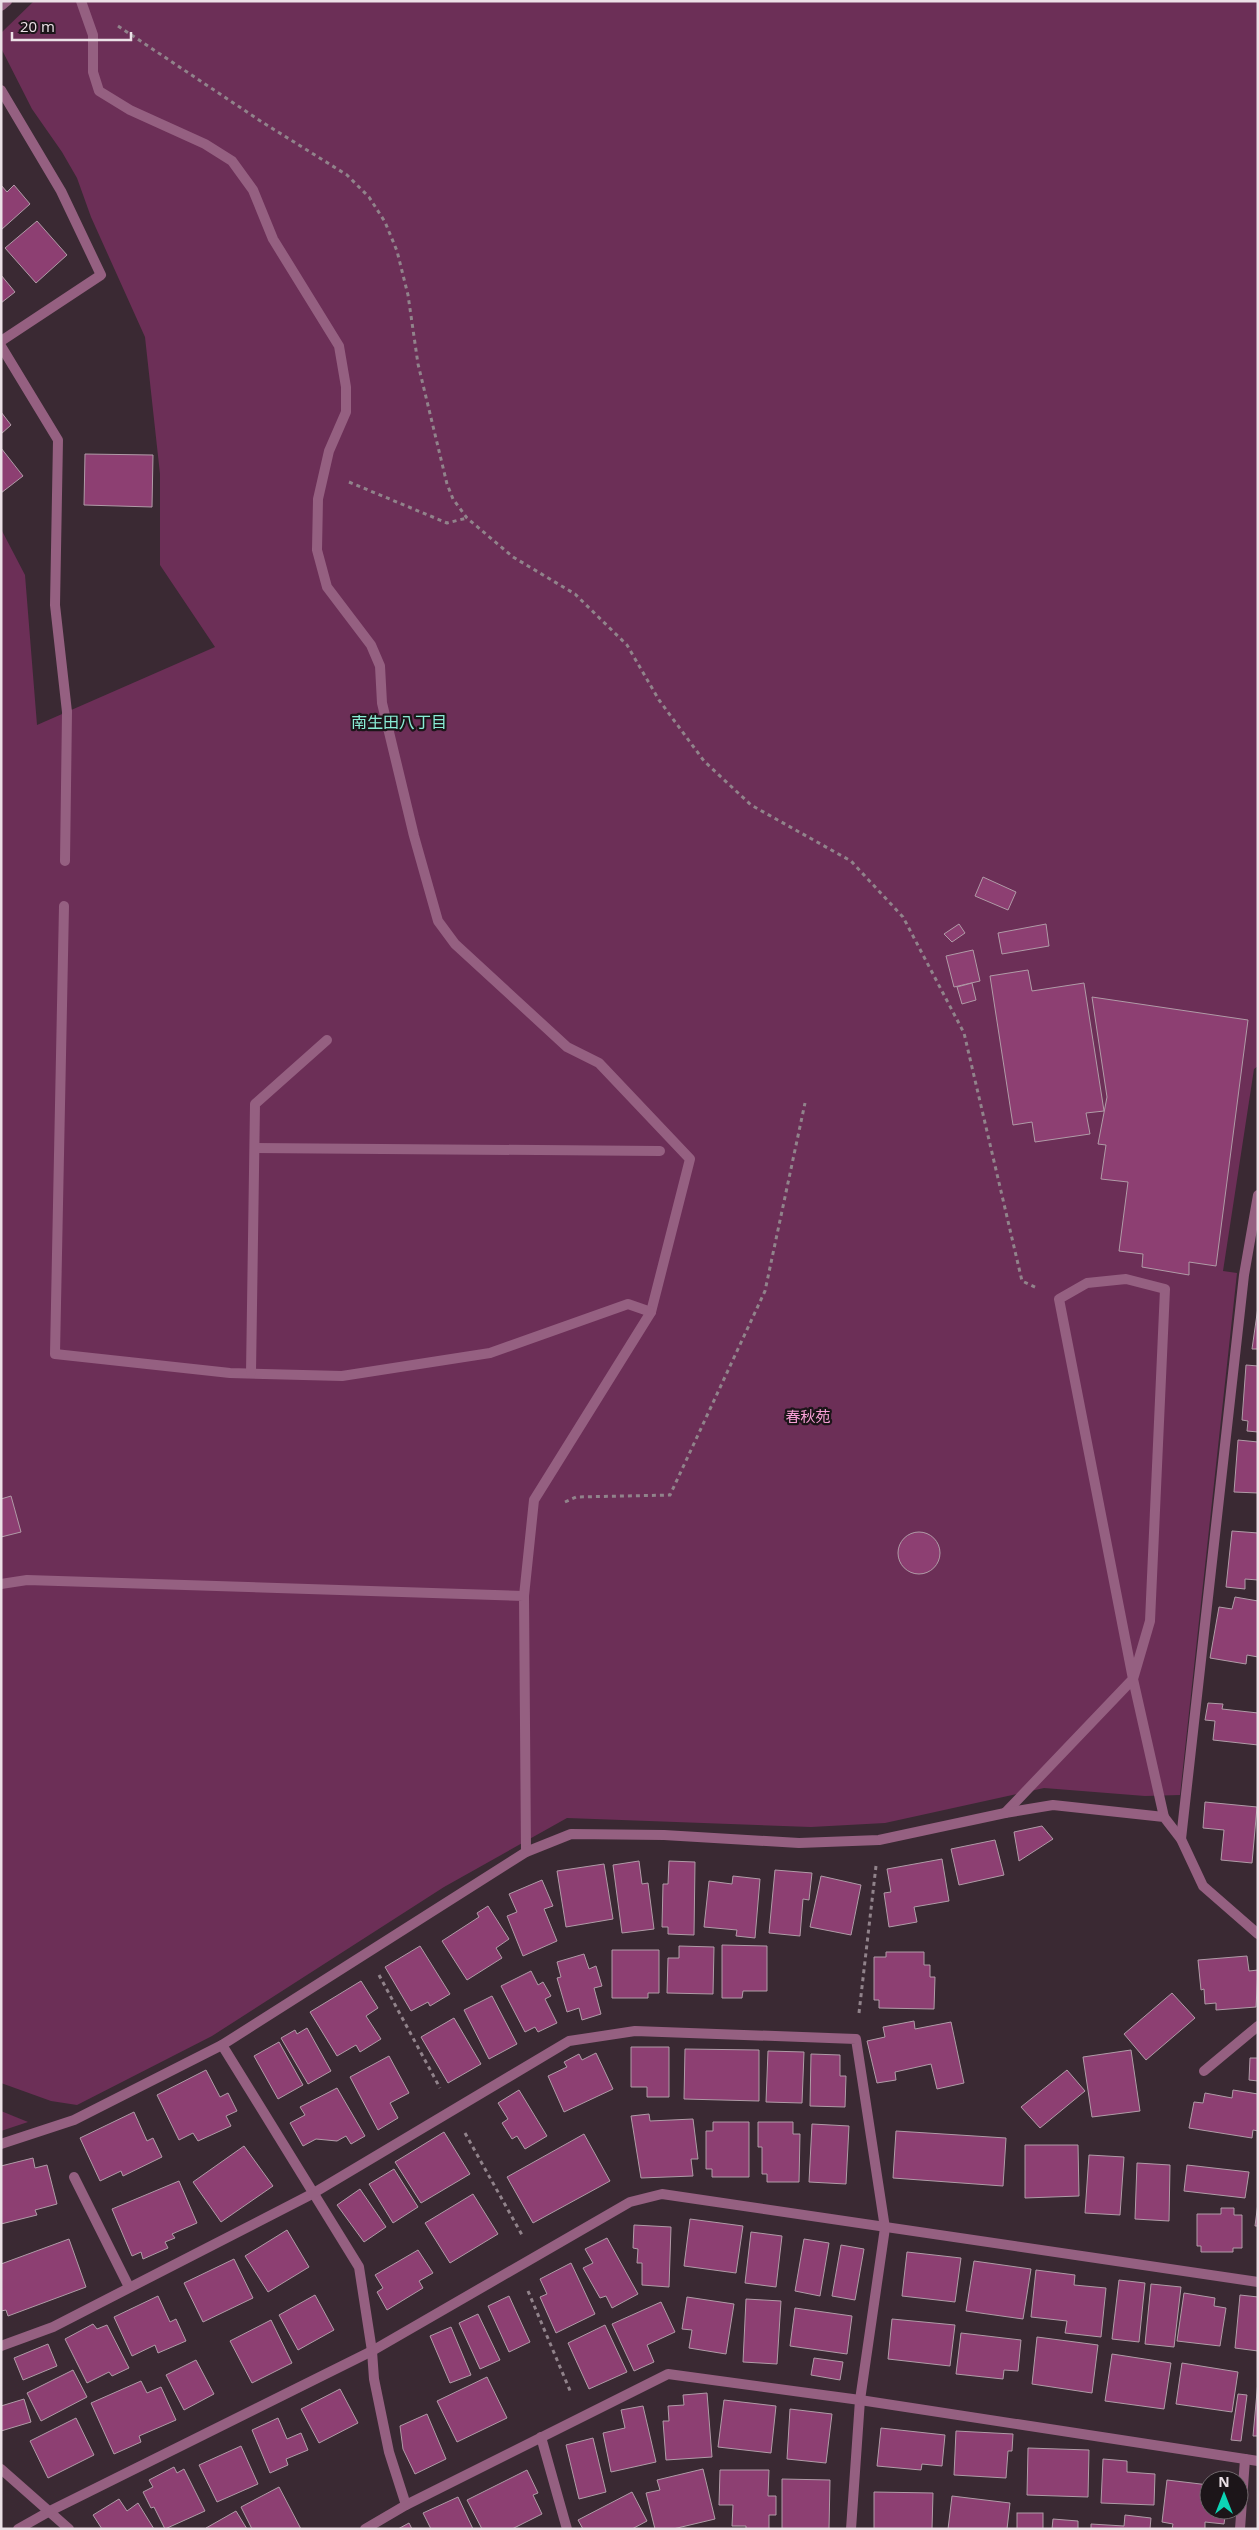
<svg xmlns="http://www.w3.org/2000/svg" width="1259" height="2530" font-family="'Open Sans','Noto Sans JP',sans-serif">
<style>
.green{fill:#6c2f57}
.building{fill:#8d3f72;stroke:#b09ba7}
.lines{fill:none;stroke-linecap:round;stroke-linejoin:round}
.path{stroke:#91838b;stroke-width:3;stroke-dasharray:4 4;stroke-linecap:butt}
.lane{stroke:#956081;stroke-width:10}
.street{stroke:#956081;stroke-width:10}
.labels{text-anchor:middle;stroke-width:4.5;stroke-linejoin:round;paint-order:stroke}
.park-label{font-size:15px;fill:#f7a0d6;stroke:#1c1519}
.neighbourhood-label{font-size:16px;fill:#89ecd5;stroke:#1c1519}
</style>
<rect width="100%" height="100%" fill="#3a2933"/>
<!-- green -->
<g class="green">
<polygon points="34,1 1258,1 1258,1066 1254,1069 1223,1271 1237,1273 1180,1795 1145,1796 1044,1788 885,1823 811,1827 567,1818 444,1887 212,2036 77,2105 51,2101 1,2083 1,529 25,575 37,725 215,647 160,565 160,474 145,337 91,217 77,178 62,152 32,109 1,48 1,33"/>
<polygon points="1,2111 28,2122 1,2131"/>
</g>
<!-- building -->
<g class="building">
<polygon points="1,185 7,192 14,185 30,204 1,230"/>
<polygon points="37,221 67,255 36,283 5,248"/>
<polygon points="1,275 15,292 1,303"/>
<polygon points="1,412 11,425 1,434"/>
<polygon points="1,448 23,476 1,493"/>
<polygon points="85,454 153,455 152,507 84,505"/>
<polygon points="983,877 1016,892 1008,910 975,896"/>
<polygon points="959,924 965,933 952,942 944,934"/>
<polygon points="1046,924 1049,946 1002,954 998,933"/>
<polygon points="973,950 980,981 954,987 946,956"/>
<polygon points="1028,970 1032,991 1084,983 1104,1111 1086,1113 1090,1134 1035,1142 1032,1122 1013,1125 990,976"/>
<polygon points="972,983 976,1000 962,1004 957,987"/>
<polygon points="1092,997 1248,1020 1216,1266 1189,1262 1189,1275 1142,1267 1143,1254 1119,1251 1128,1182 1101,1179 1106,1145 1098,1144 1107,1097"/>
<polygon points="1258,1307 1258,1349 1252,1349"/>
<polygon points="1246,1365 1258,1366 1258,1432 1247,1431 1248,1421 1242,1420"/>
<polygon points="1238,1440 1258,1442 1258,1493 1234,1492"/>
<polygon points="11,1496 21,1532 1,1537 1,1499"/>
<polygon points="1232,1531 1258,1533 1258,1580 1245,1579 1245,1589 1226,1587"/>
<circle cx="919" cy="1553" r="21"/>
<polygon points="1235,1597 1258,1601 1258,1657 1247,1655 1246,1664 1210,1658 1219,1607 1232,1609"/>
<polygon points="1208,1703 1223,1704 1222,1709 1258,1713 1258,1745 1213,1740 1215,1721 1205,1720"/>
<polygon points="1205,1802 1257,1807 1252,1863 1221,1860 1224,1830 1203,1828"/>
<polygon points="1042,1826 1053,1839 1019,1861 1014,1832"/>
<polygon points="995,1840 1004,1875 959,1885 951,1849"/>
<polygon points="942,1859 949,1901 914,1907 917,1922 889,1927 884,1893 891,1892 887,1869"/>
<polygon points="639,1861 642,1884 648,1883 654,1929 622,1933 613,1865"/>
<polygon points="669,1861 695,1862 694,1935 668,1934 668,1927 662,1927 663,1884 668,1884"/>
<polygon points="604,1864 613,1919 566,1927 557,1871"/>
<polygon points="775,1870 812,1873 809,1900 803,1899 800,1936 769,1933"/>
<polygon points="733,1876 760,1879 755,1938 736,1936 737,1930 704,1927 709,1881 732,1884"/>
<polygon points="821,1876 861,1885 851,1935 810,1927"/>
<polygon points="542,1880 553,1906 544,1909 557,1941 523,1956 507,1916 517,1912 509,1894"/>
<polygon points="488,1906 509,1939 496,1948 502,1958 467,1980 442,1941 479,1917 477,1913"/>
<polygon points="722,1945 767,1946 767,1991 743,1991 742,1998 722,1998"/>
<polygon points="420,1946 450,1994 430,2006 428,2002 411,2011 385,1967"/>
<polygon points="679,1946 714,1947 713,1994 667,1993 668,1958 679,1958"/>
<polygon points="612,1950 659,1950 659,1993 648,1993 648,1998 612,1998"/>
<polygon points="886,1952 924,1952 924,1965 930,1965 930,1977 935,1977 934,2009 879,2008 879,2000 874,2000 874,1957 886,1957"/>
<polygon points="584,1954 589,1969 596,1966 602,1986 594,1988 601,2014 582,2020 579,2008 567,2012 557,1978 561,1977 557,1962"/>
<polygon points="1247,1956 1249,1971 1258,1970 1256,2007 1216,2010 1216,2003 1205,2004 1204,1989 1201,1990 1198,1960"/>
<polygon points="531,1971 538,1985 543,1982 551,1996 545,1999 557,2023 538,2032 535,2027 525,2032 501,1986"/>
<polygon points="361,1981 378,2008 366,2016 381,2039 360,2052 356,2045 337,2056 310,2012"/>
<polygon points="1172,1993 1195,2018 1146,2060 1124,2034"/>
<polygon points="492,1996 517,2044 489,2059 464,2010"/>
<polygon points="454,2018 481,2064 448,2083 421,2037"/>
<polygon points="914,2021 915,2029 951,2022 964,2083 937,2089 931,2064 895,2072 896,2080 877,2083 867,2041 885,2037 883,2027"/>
<polygon points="307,2028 331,2071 308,2084 281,2038 295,2030 297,2034"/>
<polygon points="279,2042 303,2085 278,2099 254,2056"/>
<polygon points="631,2047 669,2047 669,2097 647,2097 647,2087 631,2087"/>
<polygon points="685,2049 759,2050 759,2101 684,2099"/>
<polygon points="1131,2050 1140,2111 1092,2117 1083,2057"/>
<polygon points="768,2051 804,2052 802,2103 766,2102"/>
<polygon points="596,2053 613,2089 564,2112 548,2076 567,2067 564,2062 579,2054 582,2060"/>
<polygon points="811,2054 840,2055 840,2076 846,2076 845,2107 810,2106"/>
<polygon points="389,2056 409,2093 390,2103 398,2118 378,2130 350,2077"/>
<polygon points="1250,2058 1258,2058 1258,2081 1249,2080"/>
<polygon points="206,2070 220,2097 228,2093 237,2111 226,2116 231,2126 198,2141 193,2133 179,2140 157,2095"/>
<polygon points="1067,2070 1085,2091 1040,2128 1021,2107"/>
<polygon points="337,2088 365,2136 351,2144 346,2136 337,2141 316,2139 303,2146 290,2123 305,2115 300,2107"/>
<polygon points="519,2090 547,2136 525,2149 517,2136 512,2139 502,2123 508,2119 498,2103"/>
<polygon points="1233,2090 1258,2094 1258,2131 1253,2130 1252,2138 1189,2128 1194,2102 1203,2103 1205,2093 1232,2098"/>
<polygon points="134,2112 147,2141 153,2138 162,2157 123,2176 121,2171 100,2181 80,2138"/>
<polygon points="649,2114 650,2121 693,2119 698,2159 691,2159 693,2176 641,2178 631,2116"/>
<polygon points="713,2122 749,2122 749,2177 712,2177 712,2169 706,2169 706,2131 713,2131"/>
<polygon points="758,2122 793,2122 793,2134 800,2134 799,2182 767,2182 767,2174 762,2174 762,2147 758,2147"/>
<polygon points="812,2124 849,2126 846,2184 809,2182"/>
<polygon points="896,2131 1006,2138 1003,2186 893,2178"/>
<polygon points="444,2132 470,2174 421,2203 395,2162"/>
<polygon points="584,2134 610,2181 533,2223 507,2177"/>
<polygon points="1025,2145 1078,2145 1079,2196 1025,2198"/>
<polygon points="244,2146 273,2186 221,2222 193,2182"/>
<polygon points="1089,2155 1124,2157 1120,2215 1085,2213"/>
<polygon points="33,2158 35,2168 47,2165 57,2204 35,2210 37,2215 1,2224 1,2166"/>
<polygon points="1137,2163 1170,2165 1169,2221 1135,2219"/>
<polygon points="1187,2165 1249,2172 1245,2198 1184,2191"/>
<polygon points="394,2169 418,2207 393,2223 369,2184"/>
<polygon points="179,2181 197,2223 172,2234 175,2238 165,2242 168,2248 143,2259 141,2252 132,2256 112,2209"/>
<polygon points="360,2189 386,2227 364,2242 337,2205"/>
<polygon points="473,2194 498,2234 450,2263 425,2223"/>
<polygon points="1258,2203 1258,2226 1255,2226"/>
<polygon points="1221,2208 1234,2208 1234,2215 1242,2215 1242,2248 1233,2248 1233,2252 1201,2252 1201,2246 1197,2246 1197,2214 1221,2214"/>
<polygon points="690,2219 743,2226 736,2273 684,2266"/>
<polygon points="634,2225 671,2227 669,2287 642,2285 642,2263 637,2263 638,2249 633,2248"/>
<polygon points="287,2230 309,2267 268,2292 245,2256"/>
<polygon points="751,2232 782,2236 776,2287 745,2283"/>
<polygon points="607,2238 638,2294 612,2308 606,2296 600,2298 583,2268 593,2263 585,2249"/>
<polygon points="69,2239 86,2287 8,2316 6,2310 1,2311 1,2264"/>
<polygon points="804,2239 829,2243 820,2296 795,2291"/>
<polygon points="841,2245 864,2249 855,2300 832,2296"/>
<polygon points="418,2250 433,2273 419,2281 423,2288 387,2310 377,2292 383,2288 375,2275"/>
<polygon points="907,2252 961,2258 955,2302 902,2296"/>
<polygon points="234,2259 253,2298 203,2322 184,2283"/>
<polygon points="974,2261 1031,2269 1023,2319 966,2311"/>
<polygon points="571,2263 595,2314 556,2333 540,2297 547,2294 540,2279"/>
<polygon points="1036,2270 1075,2275 1074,2285 1106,2288 1101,2337 1065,2333 1067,2321 1031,2317"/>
<polygon points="1119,2280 1145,2283 1139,2342 1112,2339"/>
<polygon points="1151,2284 1181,2287 1174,2347 1145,2344"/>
<polygon points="1184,2293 1215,2298 1214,2306 1226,2308 1220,2346 1177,2341"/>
<polygon points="315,2295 334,2330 298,2350 279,2315"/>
<polygon points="1240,2295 1258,2297 1258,2351 1235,2348"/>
<polygon points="158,2296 170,2322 176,2319 186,2341 158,2353 155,2345 132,2356 114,2317"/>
<polygon points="509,2296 530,2342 509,2352 488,2306"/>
<polygon points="687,2297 734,2304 726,2354 689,2348 692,2330 682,2329"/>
<polygon points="746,2299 781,2301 777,2364 743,2362"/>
<polygon points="661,2302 675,2332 647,2345 654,2362 634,2371 612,2324"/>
<polygon points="795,2308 852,2316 847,2354 790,2346"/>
<polygon points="478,2314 500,2360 480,2369 459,2323"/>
<polygon points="892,2319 955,2325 950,2366 888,2359"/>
<polygon points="271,2320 292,2363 252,2383 230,2341"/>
<polygon points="93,2324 97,2329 107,2325 129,2368 112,2376 109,2372 87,2383 65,2339"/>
<polygon points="605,2325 627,2372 589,2389 568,2343"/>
<polygon points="451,2327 471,2375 450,2383 430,2336"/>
<polygon points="961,2333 1021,2340 1018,2371 1004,2370 1003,2379 956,2374"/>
<polygon points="1037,2337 1098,2345 1092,2393 1032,2384"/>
<polygon points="48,2344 57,2366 23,2380 14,2358"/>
<polygon points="1112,2354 1171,2363 1164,2409 1105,2401"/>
<polygon points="814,2358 843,2362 840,2380 811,2375"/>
<polygon points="196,2360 214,2394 184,2410 166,2375"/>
<polygon points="1182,2363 1238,2372 1232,2412 1176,2404"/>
<polygon points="73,2370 87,2397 41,2421 27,2393"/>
<polygon points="487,2377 507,2418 457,2442 437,2401"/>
<polygon points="141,2381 147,2393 161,2387 176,2420 139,2436 141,2442 114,2454 91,2403"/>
<polygon points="1258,2381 1258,2436 1253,2436"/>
<polygon points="340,2389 358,2423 319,2443 301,2409"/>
<polygon points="707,2393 712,2457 666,2460 663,2421 669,2421 668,2406 684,2405 683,2395"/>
<polygon points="1238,2394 1247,2395 1241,2441 1231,2440"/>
<polygon points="24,2399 31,2422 1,2431 1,2406"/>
<polygon points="724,2400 776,2406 771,2453 718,2447"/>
<polygon points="643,2406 656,2462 611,2472 603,2433 625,2428 621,2410"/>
<polygon points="790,2409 832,2414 826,2463 787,2459"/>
<polygon points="427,2414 446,2459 415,2474 403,2449 400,2426"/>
<polygon points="76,2418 94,2455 48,2478 30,2441"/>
<polygon points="278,2418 287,2439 301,2433 308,2450 286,2459 288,2465 270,2473 252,2430"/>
<polygon points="881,2428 945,2435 942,2466 922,2464 921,2470 877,2466"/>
<polygon points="956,2431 1013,2434 1012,2451 1008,2451 1006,2478 954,2475"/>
<polygon points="593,2438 606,2492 579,2499 566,2445"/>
<polygon points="241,2446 258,2484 217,2502 199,2465"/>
<polygon points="1028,2448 1089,2450 1088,2497 1027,2495"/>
<polygon points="1103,2459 1127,2461 1127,2472 1155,2474 1154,2505 1101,2503"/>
<polygon points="174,2467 177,2473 184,2469 205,2511 165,2529 154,2507 151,2508 143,2492 153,2487 149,2480"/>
<polygon points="703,2469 715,2519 673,2529 655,2529 646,2493 660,2490 657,2480"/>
<polygon points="527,2470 538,2493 533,2495 542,2514 512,2529 482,2529 467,2500"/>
<polygon points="720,2470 769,2470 768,2496 776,2496 776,2515 769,2515 769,2529 746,2529 746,2526 732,2526 733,2505 719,2505"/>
<polygon points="782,2479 830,2480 829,2529 782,2529"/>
<polygon points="1167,2480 1209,2485 1209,2510 1226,2510 1224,2524 1205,2522 1205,2529 1172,2529 1173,2524 1162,2522"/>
<polygon points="279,2487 301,2529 252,2529 241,2507"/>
<polygon points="632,2492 647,2521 632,2529 583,2529 578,2520"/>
<polygon points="874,2492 933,2493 932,2529 874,2529"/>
<polygon points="952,2496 1010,2503 1007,2529 948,2529"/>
<polygon points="458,2497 473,2529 431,2529 423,2513"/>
<polygon points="119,2499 127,2511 138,2503 154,2529 102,2529 93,2515"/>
<polygon points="236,2511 247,2529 206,2529 206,2528"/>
<rect x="1017" y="2513" width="26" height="16"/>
<polygon points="1125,2515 1151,2518 1150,2529 1091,2529 1091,2524 1124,2526"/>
<polygon points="1053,2519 1078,2521 1078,2529 1052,2529"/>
<polygon points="409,2523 412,2529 398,2529"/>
</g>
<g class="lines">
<!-- path -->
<g class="path">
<polyline points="118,26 262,122 347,175 369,197 385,222 397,251 408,295 418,364 447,484 453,499 467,518 513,557 575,594 627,645 659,700 704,761 751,805 851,861 903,917 964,1033 1022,1281 1037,1288"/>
<polyline points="349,482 447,523 467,518"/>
<polyline points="565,1502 576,1497 670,1495 765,1291 805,1103"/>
<polyline points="379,1975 440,2088"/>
<polyline points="859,2013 876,1866"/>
<polyline points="465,2133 522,2235"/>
<polyline points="528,2291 571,2393"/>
</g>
<!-- lane -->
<g class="lane">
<polyline points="81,1 93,35 93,72 99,91 130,110 205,144 232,161 253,190 273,239 339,346 346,387 346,412 329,451 318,499 317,550 327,587 371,645 380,666 382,703 414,836 438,921 455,944 567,1047 599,1063 690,1159 651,1312"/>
<polyline points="65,861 67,712"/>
<polyline points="64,906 55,1354 230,1373 342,1376 490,1353 628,1304 651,1312 534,1500 524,1596"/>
<polyline points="255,1148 660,1151"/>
<polyline points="251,1373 255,1104 327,1040"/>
<polyline points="1,1584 27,1580 524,1596 526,1852"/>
<polyline points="1005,1813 1133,1679 1150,1621 1165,1289 1126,1279 1087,1283 1059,1299 1133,1679 1164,1817"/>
<polyline points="222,2045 359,2267 372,2351 374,2379 389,2452 406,2505"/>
<polyline points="1204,2071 1258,2026"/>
<polyline points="74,2177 129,2287"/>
<polyline points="541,2437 567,2529"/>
<polyline points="18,2529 50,2511"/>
</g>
<!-- street -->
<g class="street">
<polyline points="1,6 7,1"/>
<polyline points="1,90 61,191 101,275 1,341"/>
<polyline points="1,346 58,440 55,605 67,712"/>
<polyline points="1181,1839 1244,1275 1258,1195"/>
<polyline points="1,2144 74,2120 222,2045 526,1852 571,1834 664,1835 799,1843 879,1840 1005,1813 1053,1805 1164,1817 1181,1839 1203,1886 1258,1934"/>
<polyline points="1,2346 53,2327 312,2194 569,2041 635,2031 856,2039 885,2228 860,2400 851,2529"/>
<polyline points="1,2469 69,2529"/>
<polyline points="50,2511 372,2351 630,2202 662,2194 1258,2282"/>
<polyline points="365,2529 406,2505 668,2374 860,2400 1258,2461"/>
<polyline points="1240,2529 1245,2459"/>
</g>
</g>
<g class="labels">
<!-- park labels -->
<g class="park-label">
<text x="808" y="1422">春秋苑</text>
</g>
<!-- neighbourhood labels -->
<g class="neighbourhood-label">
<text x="399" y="728">南生田八丁目</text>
</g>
</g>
<!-- border -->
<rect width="1259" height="2530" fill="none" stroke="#ece1e7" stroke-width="5"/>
<!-- north arrow -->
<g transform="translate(1224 2495)"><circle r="24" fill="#1c1519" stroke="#6f676b"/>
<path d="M0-4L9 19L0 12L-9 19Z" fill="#0cd5b5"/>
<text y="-8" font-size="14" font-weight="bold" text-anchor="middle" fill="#ece1e7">N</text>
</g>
<!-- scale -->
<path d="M12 32v8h119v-8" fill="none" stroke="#ece1e7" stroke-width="2.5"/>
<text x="20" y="32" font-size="15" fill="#ece1e7" stroke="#1c1519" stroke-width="4" paint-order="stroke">20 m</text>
</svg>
